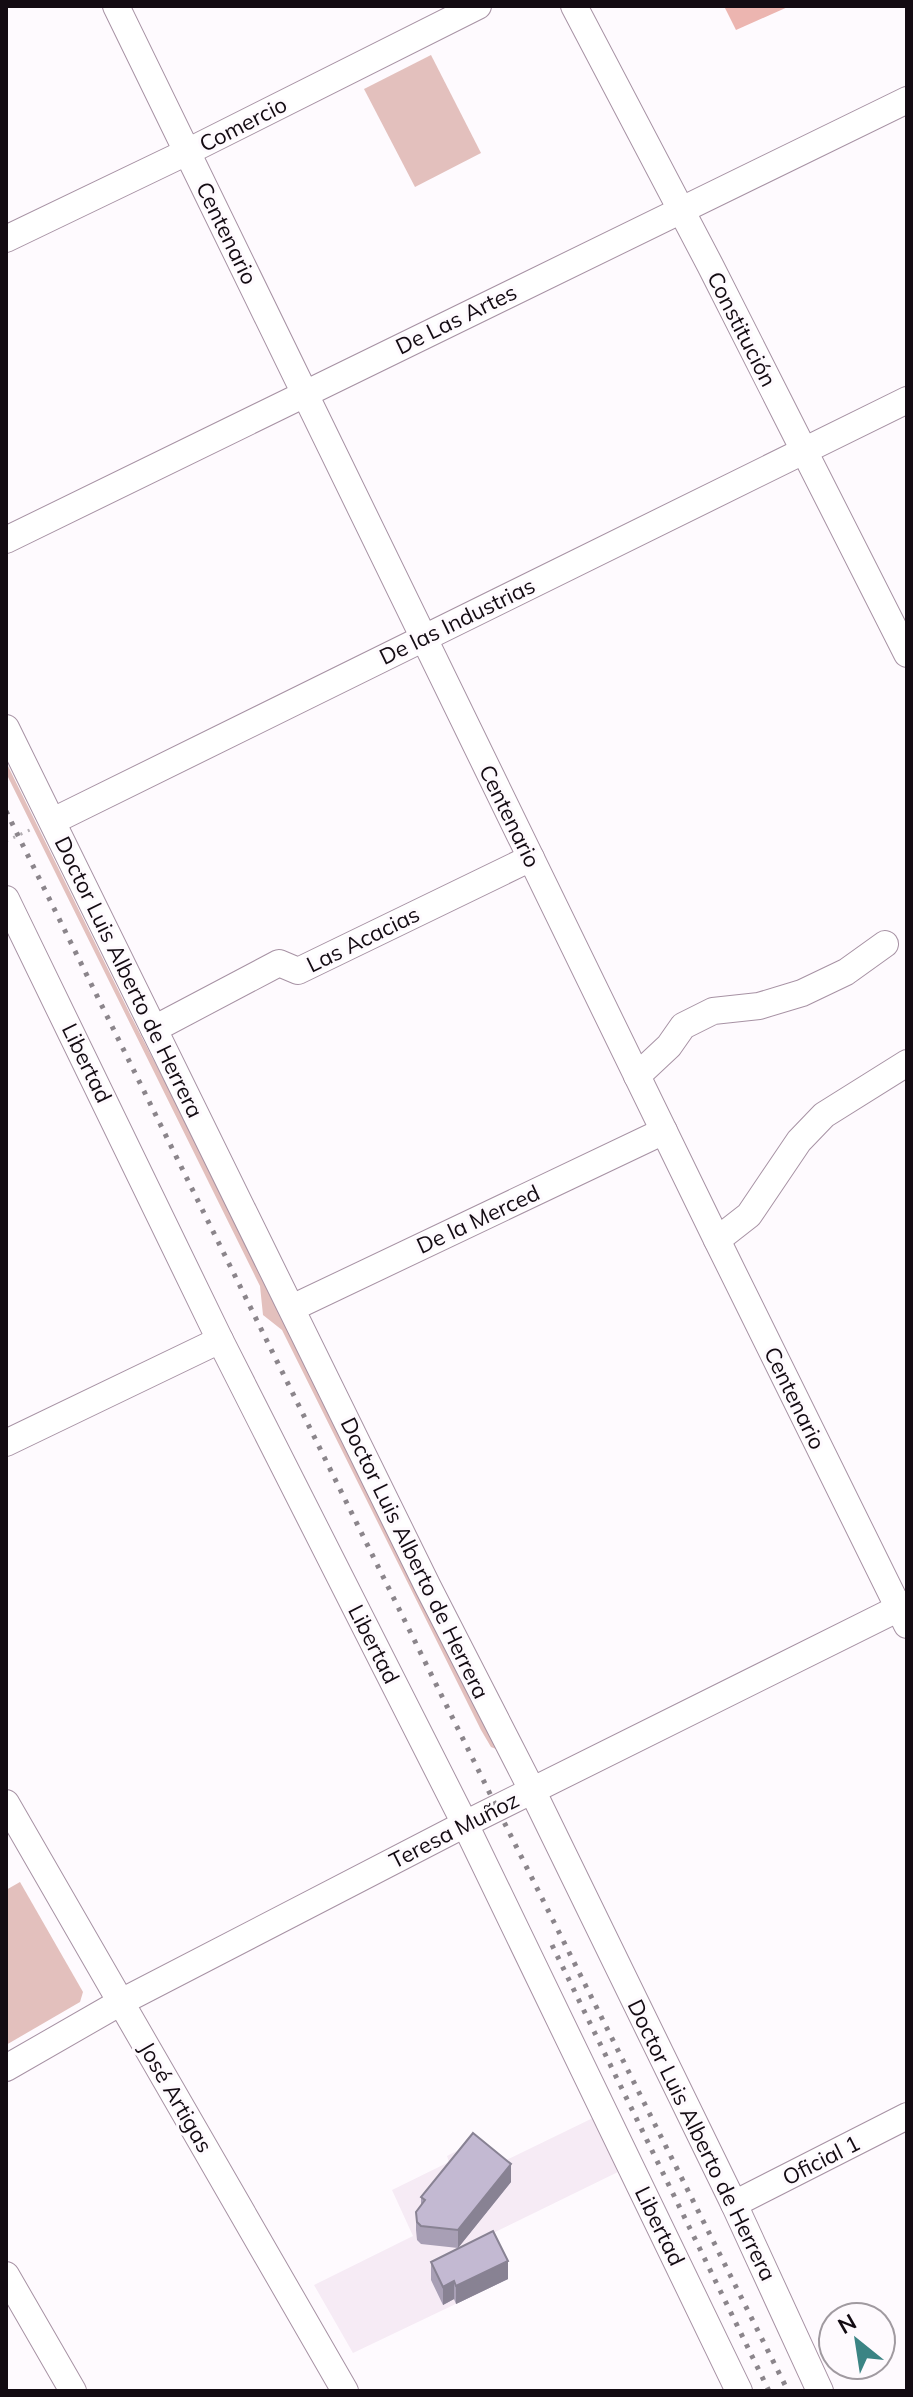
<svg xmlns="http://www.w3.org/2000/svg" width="913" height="2397" font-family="Mulish,sans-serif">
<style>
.built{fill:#f6ebf5}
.green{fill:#e3c0bd}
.forest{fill:#ecb5b0}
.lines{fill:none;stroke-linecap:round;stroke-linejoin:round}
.minor-casing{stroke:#a792a4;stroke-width:28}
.path{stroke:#b3aeb3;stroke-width:3;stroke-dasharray:2 6;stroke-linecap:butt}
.minor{stroke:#fff;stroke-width:26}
.rail{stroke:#8b858b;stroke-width:5;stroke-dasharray:4 8;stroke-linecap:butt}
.wall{fill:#a89fb5}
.shaded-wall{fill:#888293}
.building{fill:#c3b9d2;stroke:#888293;stroke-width:2}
.labels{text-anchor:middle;stroke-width:6;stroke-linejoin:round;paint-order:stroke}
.street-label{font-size:22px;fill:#130b12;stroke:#fefafe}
</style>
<rect width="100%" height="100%" fill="#fefafe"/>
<!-- built -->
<polygon class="built" points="597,2116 622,2170 487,2236 508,2279 353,2353 314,2285 413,2236 392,2190 449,2162 447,2156 480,2139 494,2166"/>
<!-- green -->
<g class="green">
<polygon points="431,55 481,153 415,187 364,89"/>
<polygon points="6,762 131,1016 504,1745 501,1751 491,1747 481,1730 282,1330 263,1315 260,1286 6,773"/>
<polygon points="20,1882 83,1992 80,2002 6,2045 6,1890"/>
</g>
<!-- forest -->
<polygon class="forest" points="724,6 790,6 736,30"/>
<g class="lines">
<!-- minor casing -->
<g class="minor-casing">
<g id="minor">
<polyline points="116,6 717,1240 907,1625"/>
<polyline points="574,6 710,265 907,654"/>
<polyline points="6,239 187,152 478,6"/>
<polyline points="6,540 907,100"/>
<polyline points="6,728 428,1587 532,1790 734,2204 820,2391"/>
<polyline points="53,821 907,400"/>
<polyline points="6,899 220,1340 465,1824 739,2391"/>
<polyline points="154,1029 279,963 298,971 531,858"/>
<polyline points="637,1076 669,1046 683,1026 713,1011 759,1006 802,993 846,972 885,944"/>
<polyline points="717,1240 749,1215 799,1141 824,1115 907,1063"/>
<polyline points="292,1308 664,1131"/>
<polyline points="6,1443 220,1340"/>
<polyline points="6,1803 345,2391"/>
<polyline points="6,2068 121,2002 465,1824 907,1604"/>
<polyline points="734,2204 907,2116"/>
<polyline points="6,2275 73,2391"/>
</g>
</g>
<!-- path -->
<polyline class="path" points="6,841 32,829"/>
<!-- minor -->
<use href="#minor" class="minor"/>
<!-- rail -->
<g class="rail">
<polyline points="6,811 497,1808 788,2391"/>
<polyline points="552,1945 769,2391"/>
</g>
</g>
<!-- wall -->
<g class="wall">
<polygon points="511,2182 458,2248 421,2244 417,2240 416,2230 416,2212 421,2205 421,2197"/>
<polygon points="431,2262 508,2279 456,2304 454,2299 443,2305 431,2280"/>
</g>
<!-- shaded-wall -->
<g class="shaded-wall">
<polygon points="511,2164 511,2182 458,2248 458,2230"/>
<polygon points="508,2261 508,2279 456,2304 456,2286"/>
<polygon points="454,2281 454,2299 443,2305 443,2287"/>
</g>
<!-- building -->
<g class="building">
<polygon points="473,2133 511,2164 458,2230 421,2226 417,2222 416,2212 425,2200 421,2197"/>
<polygon points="493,2231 508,2261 456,2286 454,2281 443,2287 431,2262"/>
</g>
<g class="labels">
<!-- street labels -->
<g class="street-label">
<text transform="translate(243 124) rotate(-27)" y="8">Comercio</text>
<text transform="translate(227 233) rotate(64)" y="8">Centenario</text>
<text transform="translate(456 319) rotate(-26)" y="8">De Las Artes</text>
<text transform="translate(742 329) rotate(63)" y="8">Constitución</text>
<text transform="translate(457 621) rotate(-26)" y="8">De las Industrias</text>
<text transform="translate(510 816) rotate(64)" y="8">Centenario</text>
<text transform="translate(363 939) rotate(-26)" y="8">Las Acacias</text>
<text transform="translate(129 977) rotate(64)" y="8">Doctor Luis Alberto de Herrera</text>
<text transform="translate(87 1063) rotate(64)" y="8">Libertad</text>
<text transform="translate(478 1219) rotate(-25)" y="8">De la Merced</text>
<text transform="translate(795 1398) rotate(64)" y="8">Centenario</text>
<text transform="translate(415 1558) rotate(64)" y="8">Doctor Luis Alberto de Herrera</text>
<text transform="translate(374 1644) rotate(63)" y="8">Libertad</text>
<text transform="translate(454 1830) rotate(-27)" y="8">Teresa Muñoz</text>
<text transform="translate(176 2097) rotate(60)" y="8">José Artigas</text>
<text transform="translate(702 2140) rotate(64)" y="8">Doctor Luis Alberto de Herrera</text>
<text transform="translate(821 2160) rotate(-27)" y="8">Oficial 1</text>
<text transform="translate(660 2226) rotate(64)" y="8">Libertad</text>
</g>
</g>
<!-- border -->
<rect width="913" height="2397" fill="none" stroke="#130b12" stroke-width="16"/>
<!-- north arrow -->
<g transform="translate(857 2341) rotate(330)"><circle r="38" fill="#fefafe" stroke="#a09aa0" stroke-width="2"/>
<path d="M0-6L14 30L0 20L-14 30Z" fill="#3b8484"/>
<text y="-12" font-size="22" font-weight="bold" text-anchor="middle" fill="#130b12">N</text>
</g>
</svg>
